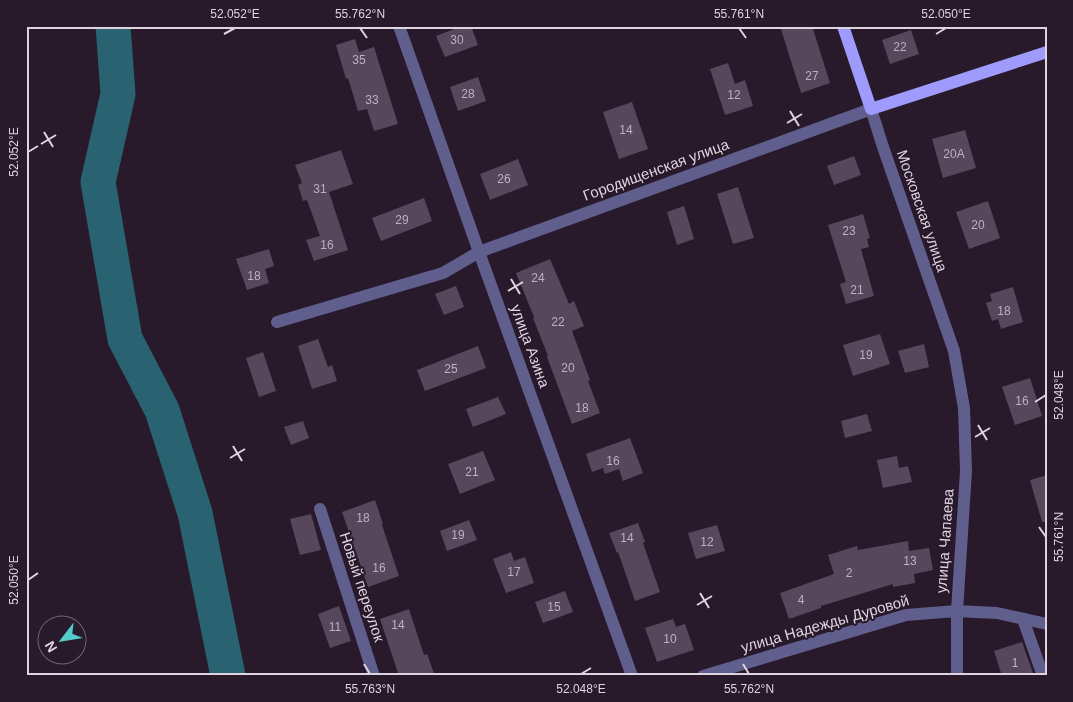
<svg xmlns="http://www.w3.org/2000/svg" width="1073" height="702" font-family="Arial,sans-serif">
<style>
.lines{fill:none;stroke-linecap:round;stroke-linejoin:round}
.river{stroke:#296270;stroke-width:35}
.building{fill:#56475d}
.minor{stroke:#5f5e8d;stroke-width:12}
.major{stroke:#9f9bfe;stroke-width:12}
.ticks{fill:none;stroke:#ded4e0;stroke-width:2}
.labels{text-anchor:middle;stroke-width:4;stroke-linejoin:round;paint-order:stroke}
.number-label{font-size:12px;fill:#bcb1bf}
.street-label{font-size:15px;fill:#ded4e0;stroke:#28192b}
.neatline{fill:none;stroke:#ded4e0;stroke-width:2}
.ticks-label{font-size:12px;text-anchor:middle;fill:#ded4e0}
</style>
<rect width="100%" height="100%" fill="#28192b"/>
<g class="lines">
<!-- river -->
<polyline class="river" points="113,26 118,94 98,182 125,339 162,410 195,513 228,676"/>
</g>
<!-- building -->
<g class="building">
<polygon points="462,26 471,26 478,45 445,57 436,36"/>
<polygon points="780,26 812,26 830,83 801,93"/>
<polygon points="911,30 919,54 890,64 882,40"/>
<polygon points="355,39 359,52 374,47 398,124 374,131 367,109 358,111 348,78 346,79 336,45"/>
<polygon points="728,63 735,84 745,80 753,106 725,115 710,69"/>
<polygon points="478,77 486,101 458,111 450,87"/>
<polygon points="632,102 648,149 619,159 603,112"/>
<polygon points="965,130 976,168 943,178 932,139"/>
<polygon points="341,150 353,184 329,192 348,250 314,261 306,240 320,236 307,200 303,201 298,185 302,183 295,165"/>
<polygon points="854,156 861,175 834,185 827,166"/>
<polygon points="518,159 528,185 490,200 480,174"/>
<polygon points="738,187 754,238 733,244 717,194"/>
<polygon points="424,198 432,221 381,241 372,218"/>
<polygon points="988,201 1000,238 969,249 956,212"/>
<polygon points="684,206 694,239 677,245 667,212"/>
<polygon points="863,214 870,238 867,239 869,247 861,249 874,296 846,304 840,284 846,282 828,225"/>
<polygon points="269,249 274,266 265,269 269,283 247,290 236,259"/>
<polygon points="550,259 569,304 574,301 584,326 572,331 590,380 588,381 600,413 572,424 547,357 548,356 533,318 534,317 516,273"/>
<polygon points="456,286 464,307 444,315 435,294"/>
<polygon points="1013,287 1023,322 1001,329 998,319 992,321 986,303 992,301 990,294"/>
<polygon points="880,334 890,364 853,376 843,345"/>
<polygon points="318,339 328,367 332,365 337,381 312,389 298,346"/>
<polygon points="924,344 929,367 905,373 898,351"/>
<polygon points="478,346 486,368 425,391 417,370"/>
<polygon points="263,352 276,391 259,397 246,358"/>
<polygon points="1030,378 1042,416 1015,425 1002,387"/>
<polygon points="498,397 506,414 473,427 466,409"/>
<polygon points="867,414 872,431 845,438 841,421"/>
<polygon points="303,421 309,438 291,445 284,427"/>
<polygon points="630,438 643,473 623,481 619,469 605,474 603,468 592,472 586,454"/>
<polygon points="483,451 495,480 460,494 448,464"/>
<polygon points="897,456 899,468 908,466 912,482 883,488 877,460"/>
<polygon points="1047,475 1047,522 1042,522 1030,480"/>
<polygon points="375,500 383,524 382,525 399,576 368,587 342,512"/>
<polygon points="311,514 321,550 300,555 290,519"/>
<polygon points="469,520 477,540 447,551 440,531"/>
<polygon points="638,523 645,542 643,543 660,592 635,601 618,552 617,553 609,533"/>
<polygon points="717,525 725,551 696,559 688,533"/>
<polygon points="908,541 909,551 929,548 933,570 914,574 915,583 893,587 893,584 821,606 821,608 789,619 780,593 834,574 828,555 857,546 858,550"/>
<polygon points="511,552 514,561 525,557 534,583 506,593 493,559"/>
<polygon points="565,591 573,612 543,623 535,602"/>
<polygon points="339,606 351,641 330,648 318,614"/>
<polygon points="409,609 424,655 427,654 435,676 399,676 380,619"/>
<polygon points="673,619 676,627 685,624 694,650 657,662 645,628"/>
<polygon points="1022,642 1034,676 1002,676 994,651"/>
</g>
<g class="lines">
<!-- minor -->
<g class="minor">
<polyline points="399,26 479,252 632,676"/>
<polyline points="277,322 443,273 479,252 871,109 883,147 954,351 964,408 966,471 957,611 957,676"/>
<polyline points="320,509 374,676"/>
<polyline points="1023,619 1043,676"/>
<polyline points="703,676 906,615 957,611 976,612 997,613 1047,624"/>
</g>
<!-- major -->
<polyline class="major" points="843,26 871,109 1047,52"/>
</g>
<!-- ticks -->
<path class="ticks" d="M360,28L367,38M739,28L746,38M224,34L235,28M936,34L946,28M790,111L799,126M787,123L802,114M44,132L53,147M41,144L56,135M28,152L38,146M511,279L520,294M508,291L523,282M1035,402L1046,395M978,425L987,440M975,437L990,428M233,446L242,461M230,458L245,449M1039,527L1046,537M28,580L38,573M700,593L709,608M697,605L712,596M364,664L370,674M743,664L749,674M581,674L591,668"/>
<g class="labels">
<!-- number labels -->
<g class="number-label">
<text x="457" y="44">30</text>
<text x="900" y="51">22</text>
<text x="359" y="64">35</text>
<text x="812" y="80">27</text>
<text x="468" y="98">28</text>
<text x="734" y="99">12</text>
<text x="372" y="104">33</text>
<text x="626" y="134">14</text>
<text x="954" y="158">20А</text>
<text x="504" y="183">26</text>
<text x="320" y="193">31</text>
<text x="402" y="224">29</text>
<text x="978" y="229">20</text>
<text x="849" y="235">23</text>
<text x="327" y="249">16</text>
<text x="254" y="280">18</text>
<text x="538" y="282">24</text>
<text x="857" y="294">21</text>
<text x="1004" y="315">18</text>
<text x="558" y="326">22</text>
<text x="866" y="359">19</text>
<text x="568" y="372">20</text>
<text x="451" y="373">25</text>
<text x="1022" y="405">16</text>
<text x="582" y="412">18</text>
<text x="613" y="465">16</text>
<text x="472" y="476">21</text>
<text x="363" y="522">18</text>
<text x="458" y="539">19</text>
<text x="627" y="542">14</text>
<text x="707" y="546">12</text>
<text x="910" y="565">13</text>
<text x="379" y="572">16</text>
<text x="514" y="576">17</text>
<text x="849" y="577">2</text>
<text x="801" y="604">4</text>
<text x="554" y="611">15</text>
<text x="398" y="629">14</text>
<text x="335" y="631">11</text>
<text x="670" y="643">10</text>
<text x="1015" y="667">1</text>
</g>
<!-- street labels -->
<g class="street-label">
<text transform="translate(656 170) rotate(-20)" y="5">Городищенская улица</text>
<text transform="translate(922 211) rotate(71)" y="5">Московская улица</text>
<text transform="translate(530 346) rotate(70)" y="5">улица Азина</text>
<text transform="translate(945 541) rotate(-86)" y="5">улица Чапаева</text>
<text transform="translate(362 587) rotate(72)" y="5">Новый переулок</text>
<text transform="translate(825 624) rotate(-16)" y="5">улица Надежды Дуровой</text>
</g>
</g>
<!-- border -->
<rect width="1073" height="702" fill="none" stroke="#28192b" stroke-width="55"/>
<!-- north arrow -->
<g transform="translate(62 640) rotate(239)"><circle r="24" fill="#28192b" stroke="#716473"/>
<path d="M0-4L9 19L0 12L-9 19Z" fill="#53cdca"/>
<text y="-8" font-size="14" font-weight="bold" text-anchor="middle" fill="#ded4e0">N</text>
</g>
<rect x="28" y="28" width="1018" height="646" class="neatline"/>
<g class="ticks-label">
<text x="235" y="18">52.052°E</text>
<text x="360" y="18">55.762°N</text>
<text x="739" y="18">55.761°N</text>
<text x="946" y="18">52.050°E</text>
<text transform="translate(14 152) rotate(-90)" y="4">52.052°E</text>
<text transform="translate(1059 395) rotate(-90)" y="4">52.048°E</text>
<text transform="translate(1059 537) rotate(-90)" y="4">55.761°N</text>
<text transform="translate(14 580) rotate(-90)" y="4">52.050°E</text>
<text x="370" y="693">55.763°N</text>
<text x="581" y="693">52.048°E</text>
<text x="749" y="693">55.762°N</text>
</g>
</svg>
